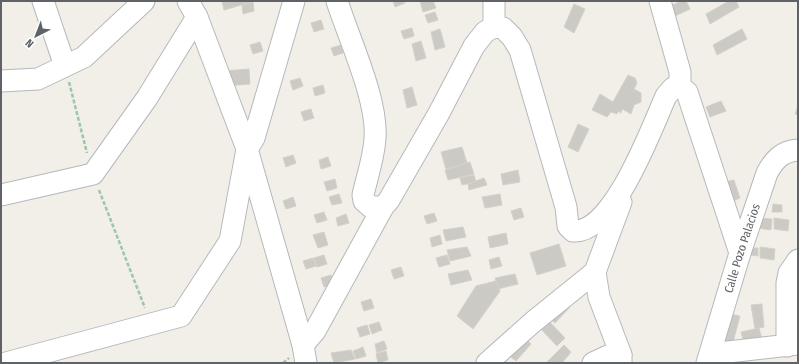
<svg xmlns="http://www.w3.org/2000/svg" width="799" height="364" font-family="'Fira Sans Condensed',sans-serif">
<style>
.building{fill:#cccac5;stroke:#d6d1c6}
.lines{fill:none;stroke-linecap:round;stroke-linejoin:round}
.minor-casing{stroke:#b5b8bc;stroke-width:23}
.path{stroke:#9cc7a9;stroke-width:2.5;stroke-dasharray:4 2;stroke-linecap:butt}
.minor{stroke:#fff;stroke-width:21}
.labels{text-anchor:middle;stroke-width:3;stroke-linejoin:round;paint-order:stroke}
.street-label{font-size:12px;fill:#5f6368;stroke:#fff}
</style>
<rect width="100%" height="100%" fill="#f1efe8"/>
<!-- building -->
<g class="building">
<polygon points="222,1 255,1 224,10"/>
<polygon points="393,1 404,1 405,3 395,7"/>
<polygon points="420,1 433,1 436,8 423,12"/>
<polygon points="681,1 686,1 690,9 675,16 671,6"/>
<polygon points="729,1 736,1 739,7 710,24 706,14"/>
<polygon points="253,2 254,11 243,14 242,5"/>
<polygon points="574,4 585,9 574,33 564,27"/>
<polygon points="435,12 438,20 428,23 425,15"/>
<polygon points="321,20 324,29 314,32 311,23"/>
<polygon points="412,28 414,36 404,39 401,31"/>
<polygon points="440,29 445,47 435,50 431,32"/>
<polygon points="742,29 747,39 717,55 713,45"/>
<polygon points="421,41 426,58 416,61 412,44"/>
<polygon points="260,42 263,51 253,54 250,45"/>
<polygon points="341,45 343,53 334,56 331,48"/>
<polygon points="249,69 250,84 226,86 223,71"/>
<polygon points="628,75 635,78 637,83 634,89 641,93 641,102 634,105 631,114 622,109 621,113 618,111 617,114 611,112 607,117 592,110 600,94 613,102"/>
<polygon points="300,78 303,86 293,90 290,81"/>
<polygon points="323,85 325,93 315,96 313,88"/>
<polygon points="412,87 417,105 407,108 403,90"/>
<polygon points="721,101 726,111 710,117 706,107"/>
<polygon points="798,106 798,115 795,114"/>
<polygon points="311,109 314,118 304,121 301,112"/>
<polygon points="578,124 589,129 578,152 568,147"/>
<polygon points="462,147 467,163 446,169 441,152"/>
<polygon points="293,155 296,163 286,167 283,158"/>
<polygon points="328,157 331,166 321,169 319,160"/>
<polygon points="470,162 474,174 448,180 445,170"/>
<polygon points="518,170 520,182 503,185 501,174"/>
<polygon points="474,175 476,182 462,185 460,178"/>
<polygon points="484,178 487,185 469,190 468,184"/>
<polygon points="335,179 337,188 327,191 324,182"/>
<polygon points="734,180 740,198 731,202 724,182"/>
<polygon points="339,194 342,203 332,205 329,197"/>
<polygon points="500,194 502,205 485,208 482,197"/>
<polygon points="293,197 296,206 286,209 283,201"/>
<polygon points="773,204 782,205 782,212 772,212"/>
<polygon points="521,208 524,217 514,220 511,211"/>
<polygon points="324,212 327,220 317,223 314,215"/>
<polygon points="434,213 437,221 427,224 424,216"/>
<polygon points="346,214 349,223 338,226 336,218"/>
<polygon points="757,218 772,219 771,230 757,228"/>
<polygon points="774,218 789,220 788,231 774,229"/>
<polygon points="463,227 466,237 446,241 443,230"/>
<polygon points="324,232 328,245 318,248 313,235"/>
<polygon points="506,233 508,244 490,248 488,237"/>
<polygon points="440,235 442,244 432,247 430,238"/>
<polygon points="559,244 566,266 537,275 530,253"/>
<polygon points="467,247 471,256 450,261 447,250"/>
<polygon points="760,247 775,249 774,260 760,258"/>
<polygon points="749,248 758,248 758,256 749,255"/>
<polygon points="324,255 327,264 317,267 314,258"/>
<polygon points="447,255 450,264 439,267 436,258"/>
<polygon points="499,257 502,266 491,269 489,260"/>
<polygon points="313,258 316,266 306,269 303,261"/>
<polygon points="401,267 404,276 394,279 391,270"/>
<polygon points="468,270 472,280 451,285 448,274"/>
<polygon points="515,274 518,284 498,289 495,278"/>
<polygon points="331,275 334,284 324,287 321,278"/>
<polygon points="496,281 500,291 473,329 457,316 476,286"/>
<polygon points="371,299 374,308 364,311 361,302"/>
<polygon points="563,299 570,307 555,323 547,316"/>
<polygon points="762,304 764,327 755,329 751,305"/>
<polygon points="730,314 740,316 733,342 724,342"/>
<polygon points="546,318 565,338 557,346 538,326"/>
<polygon points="379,322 382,330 372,334 369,325"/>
<polygon points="367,325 370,334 360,337 357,328"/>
<polygon points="759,328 762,339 744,343 741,332"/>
<polygon points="524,337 531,344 516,361 507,354"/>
<polygon points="384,341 387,349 377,353 375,344"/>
<polygon points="564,345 571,352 562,363 547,362"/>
<polygon points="363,347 366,356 356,359 353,351"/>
<polygon points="351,350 355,359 334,363 331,353"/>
<polygon points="386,351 388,360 378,363 376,354"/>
</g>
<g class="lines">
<!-- minor casing -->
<g class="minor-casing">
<g id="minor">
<polyline points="43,1 65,66"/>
<polyline points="188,1 197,17 247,149 303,345 306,363"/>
<path d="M337,1C349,39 378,100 375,138C374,157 367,177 363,195L364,201L371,207H383L389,200L439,113L474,46L485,32L494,27L503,28L512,37L520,50L566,207L568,226L573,231C613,235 652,127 666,96L673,88L680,87L687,92L740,253"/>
<polyline points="660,1 680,72 680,87"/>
<polyline points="494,27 494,1"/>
<polyline points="1,81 38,79 84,57 144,1"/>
<polyline points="1,195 93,174 147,98 197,17"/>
<polyline points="595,272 599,297 621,355 621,363"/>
<polyline points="303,345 315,331 383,207"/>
<polyline points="787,346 787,283 789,273 798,260"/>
<polyline points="711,354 798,344"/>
<polyline points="6,363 181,316 230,241 247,149 254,138 294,1"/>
<polyline points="487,363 533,322 595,272 621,202"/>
<polyline points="593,363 608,356 621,355"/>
<path id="s1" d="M707,363L740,253L767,173C774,160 782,151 798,150"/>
</g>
</g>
<!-- path -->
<g class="path">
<polyline points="69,82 87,153"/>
<polyline points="99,190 145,308"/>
<polyline points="283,363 289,358"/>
</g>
<!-- minor -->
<use href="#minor" class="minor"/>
</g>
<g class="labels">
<!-- street labels -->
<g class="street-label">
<text dy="4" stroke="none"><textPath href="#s1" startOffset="120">Calle Pozo Palacios</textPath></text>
</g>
</g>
<!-- border -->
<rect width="799" height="364" fill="none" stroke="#5f6368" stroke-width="4"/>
<!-- north arrow -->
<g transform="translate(36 36) rotate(222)" stroke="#ffffff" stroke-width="3" paint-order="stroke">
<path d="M0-3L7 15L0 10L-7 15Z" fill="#5f6368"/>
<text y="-6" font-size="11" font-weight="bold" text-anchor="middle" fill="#5f6368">N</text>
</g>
</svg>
